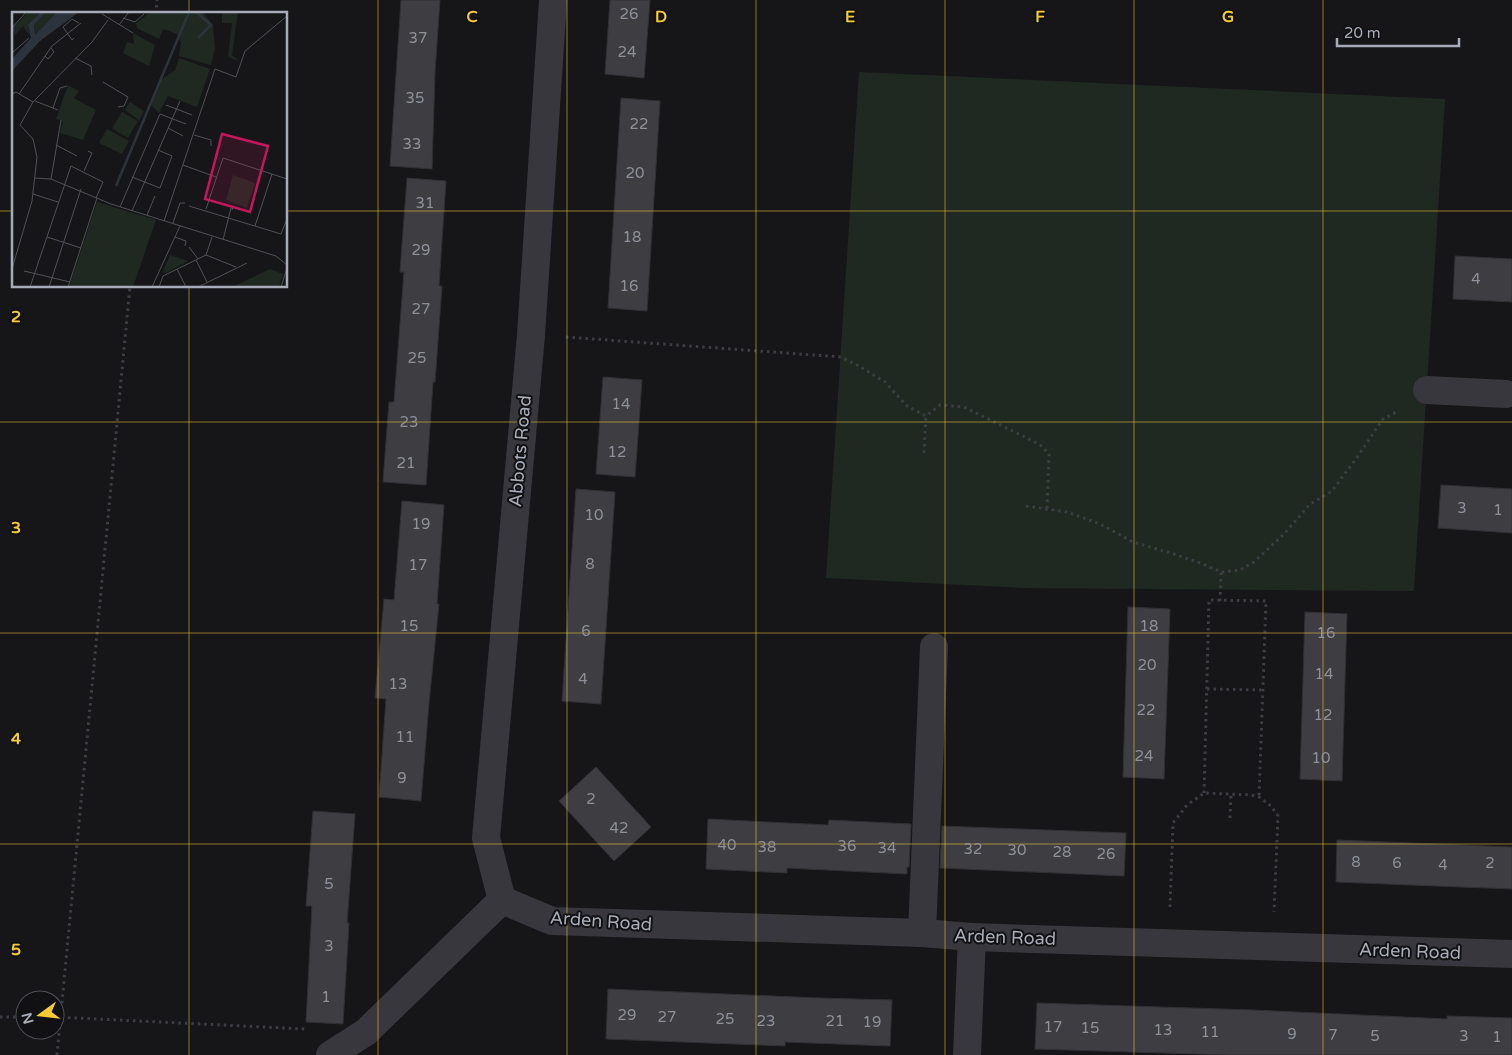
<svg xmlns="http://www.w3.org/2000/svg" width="1512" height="1055" font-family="'Varela Round',sans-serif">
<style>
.green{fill:#202822}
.building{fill:#3e3e42;stroke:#313034}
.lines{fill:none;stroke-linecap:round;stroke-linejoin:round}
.path{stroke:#3d3e44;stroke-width:3;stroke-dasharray:2.5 4;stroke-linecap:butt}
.minor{stroke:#37373d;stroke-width:28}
.grid{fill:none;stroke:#f3cc33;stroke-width:1;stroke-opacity:0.55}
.labels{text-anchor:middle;stroke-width:4;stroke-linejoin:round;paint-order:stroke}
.number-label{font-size:15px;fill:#8e909a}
.street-label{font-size:18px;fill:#a8abb8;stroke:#111113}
.inset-river{fill:none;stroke:#2c333c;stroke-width:2.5}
.inset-road{fill:none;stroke:#505258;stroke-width:1}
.view{fill:#c2185b;fill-opacity:0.15;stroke:#c2185b;stroke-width:2.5}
.inset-edge{fill:none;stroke:#a8abb8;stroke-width:2.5}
.grid-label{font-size:16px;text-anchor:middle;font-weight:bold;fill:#f3cc33;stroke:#111113;stroke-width:4;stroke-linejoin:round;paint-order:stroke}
</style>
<rect width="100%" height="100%" fill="#161618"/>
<!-- green -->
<polygon class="green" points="859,72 1445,99 1414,591 1021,588 826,578"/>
<!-- building -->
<g class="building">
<polygon points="401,0 440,0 435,72 432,169 390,166"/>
<polygon points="610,0 650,0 644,78 605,74"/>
<polygon points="621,98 660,101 647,311 608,308"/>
<polygon points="407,178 446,181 439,286 442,286 435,382 433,382 426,485 383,482 389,402 394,402 404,272 400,272"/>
<polygon points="1455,256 1512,259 1512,302 1453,299"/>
<polygon points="603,377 642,380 635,477 596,474"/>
<polygon points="1441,485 1512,489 1512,533 1438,528"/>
<polygon points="576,489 615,492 601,704 562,701"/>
<polygon points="402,501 444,505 437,604 439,604 429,703 421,801 379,797 386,699 375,698 384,599 394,600"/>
<polygon points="1128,607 1170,609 1164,779 1123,777"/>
<polygon points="1305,612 1347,614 1342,781 1300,779"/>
<polygon points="596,767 651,827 614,861 559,801"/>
<polygon points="313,811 355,814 347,923 349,923 343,1024 306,1022 312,906 306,906"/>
<polygon points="708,819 828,825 829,820 911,824 909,867 907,867 907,874 787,868 787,873 706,869"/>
<polygon points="942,826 1126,833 1124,876 940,868"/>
<polygon points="1337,840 1512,847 1512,889 1336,882"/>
<polygon points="608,989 819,998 892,1000 890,1046 785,1042 785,1046 606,1039"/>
<polygon points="1037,1003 1253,1010 1447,1019 1447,1016 1512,1018 1512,1055 1227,1055 1035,1049"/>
</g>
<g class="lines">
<!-- path -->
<g class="path">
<polyline points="156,14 157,0"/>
<polyline points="566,337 841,357 859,366 885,382 907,406 926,416 940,405 964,407 1039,444 1049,454 1047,508"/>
<polyline points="924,453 926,416"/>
<polyline points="1026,506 1067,512 1100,524 1133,542 1174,554 1203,564 1221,572 1240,570 1254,562 1285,533 1309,505 1332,491 1358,456 1383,419 1398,411"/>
<polyline points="1220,601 1221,572"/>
<polyline points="1207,689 1263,690"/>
<polyline points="1204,793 1209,600 1266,601 1259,797"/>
<polyline points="1230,818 1231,794"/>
<polyline points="1170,907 1173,823 1187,805 1204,793 1251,795 1259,797 1271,806 1278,816 1274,912"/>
<polyline points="0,1017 25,1017"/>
<polyline points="55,1017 305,1029"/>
<polyline points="57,1055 130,286"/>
</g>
<!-- minor -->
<g class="minor">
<polyline points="1427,390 1506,394"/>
<polyline points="502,900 552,921 922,933 972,937 1512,954"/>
<polyline points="502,900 486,838 531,335 553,0"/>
<polyline points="922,933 934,647"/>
<polyline points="330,1055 366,1032 502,900"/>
<polyline points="967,1055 972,937"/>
</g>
</g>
<!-- grid -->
<path class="grid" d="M189,0V14M378,0V1055M567,0V1055M756,0V1055M945,0V1055M1134,0V1055M1323,0V1055M0,211H14M286,211H1512M189,286V1055M0,422H1512M0,633H1512M0,844H1512"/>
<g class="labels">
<!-- number labels -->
<g class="number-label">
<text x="629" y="19">26</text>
<text x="418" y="43">37</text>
<text x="627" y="57">24</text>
<text x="415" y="103">35</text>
<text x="639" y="129">22</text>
<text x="412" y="149">33</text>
<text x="635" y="178">20</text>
<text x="425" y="208">31</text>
<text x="632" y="242">18</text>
<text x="421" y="255">29</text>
<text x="1476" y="284">4</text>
<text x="629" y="291">16</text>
<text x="421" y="314">27</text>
<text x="417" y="363">25</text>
<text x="621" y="409">14</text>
<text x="409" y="427">23</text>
<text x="617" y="457">12</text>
<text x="406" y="468">21</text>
<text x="1462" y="513">3</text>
<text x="1498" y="515">1</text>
<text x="594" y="520">10</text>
<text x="421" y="529">19</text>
<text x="590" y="569">8</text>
<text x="418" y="570">17</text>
<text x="409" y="631">15</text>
<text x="1149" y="631">18</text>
<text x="586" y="636">6</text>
<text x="1326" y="638">16</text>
<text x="1147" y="670">20</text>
<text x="1324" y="679">14</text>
<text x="583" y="684">4</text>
<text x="398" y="689">13</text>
<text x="1146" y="715">22</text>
<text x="1323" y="720">12</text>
<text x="405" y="742">11</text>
<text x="1144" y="761">24</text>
<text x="1321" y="763">10</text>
<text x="402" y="783">9</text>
<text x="591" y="804">2</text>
<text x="619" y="833">42</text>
<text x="727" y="850">40</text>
<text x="847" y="851">36</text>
<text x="767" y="852">38</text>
<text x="887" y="853">34</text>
<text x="973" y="854">32</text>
<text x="1017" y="855">30</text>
<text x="1062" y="857">28</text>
<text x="1106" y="859">26</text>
<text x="1356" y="867">8</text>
<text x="1397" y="868">6</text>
<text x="1490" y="868">2</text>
<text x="1443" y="870">4</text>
<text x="329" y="889">5</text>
<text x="329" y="951">3</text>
<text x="326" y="1002">1</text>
<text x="627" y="1020">29</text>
<text x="667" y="1022">27</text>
<text x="725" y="1024">25</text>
<text x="766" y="1026">23</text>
<text x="835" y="1026">21</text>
<text x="872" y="1027">19</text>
<text x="1053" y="1032">17</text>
<text x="1090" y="1033">15</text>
<text x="1163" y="1035">13</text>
<text x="1210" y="1037">11</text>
<text x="1292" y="1039">9</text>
<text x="1333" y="1040">7</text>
<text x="1375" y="1041">5</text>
<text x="1464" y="1041">3</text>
<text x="1497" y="1042">1</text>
</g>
<!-- street labels -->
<g class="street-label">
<text transform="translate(520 451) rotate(-85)" y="6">Abbots Road</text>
<text transform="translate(601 921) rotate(4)" y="6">Arden Road</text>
<text transform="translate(1005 937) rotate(2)" y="6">Arden Road</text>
<text transform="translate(1410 951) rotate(2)" y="6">Arden Road</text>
</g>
</g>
<!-- overview -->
<g transform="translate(12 12)">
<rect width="275" height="275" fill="#161618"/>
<path d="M16,0H29L16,15L18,24L11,14L3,23L0,17ZM34,0H45L23,23L22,13ZM139,0H191L201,13L203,37L199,53L167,44L169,31L165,22L151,17L147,27L125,16L124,11ZM210,0H226L220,43L227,49L216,45L220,11H210ZM121,21L143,33L137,54L111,41L115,30L122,32ZM167,46L198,57L185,95L156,84L147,101L138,92L149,68L163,58ZM56,73L67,79L62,86L84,98L71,128L48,121L51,109L44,107ZM118,90L132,99L127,108L113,98ZM110,100L126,109L116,126L100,116ZM95,117L117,129L110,142L87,131ZM221,163L243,171L235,196L214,188ZM85,190L144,208L121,275H57ZM158,243L176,249L154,261L151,260ZM258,257L271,262L267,275H220Z" fill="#202822"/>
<path d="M29,0H34L22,13L23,23L45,0H67L28,29L0,59V47L19,26L16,13Z" fill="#2c333c"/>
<path class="inset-river" d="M184,0L199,13L186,26M104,174L177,0"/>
<path class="inset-road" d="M90,2L121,21M111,6L123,10L132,2M107,13L117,0M0,16L14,0M62,26L60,28L51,15L60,7L67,11M0,41L17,26M33,44L36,47L42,40L39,36M63,46L79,54L80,63M91,70L116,85L112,94L106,95M0,82L4,80L21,90L8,113L21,127L25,145L20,189L0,257M7,82L40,34L69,11M23,89L46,98M21,90L80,30L96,8M154,93L180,103M41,96L48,76L55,74M156,116L171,124M182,123L199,128V134M44,133L65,144M171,153L204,165M72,159L80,141L76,139M120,165L148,176L160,144L146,138M23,166L39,167L99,192L264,244L275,253M39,167L49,108M21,182L46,190M177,194L269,222L275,207M108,195L148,102L174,112M194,197L211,146L275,167M120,199L168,89M135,203L143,184M152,209L203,57L224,65L233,39L275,4M161,211L168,191H173M243,214L260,162M35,225L69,236M163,225L174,229L173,234M211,228L219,196L221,195L220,198M177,235L186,247M194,243L224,255M194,243L200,225M184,248L195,270M165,257L174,275M12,259L58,270M18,275L59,154L91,170L84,186M37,275L69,177M56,275L85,186M140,275L168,214M147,275L151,264L194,243M186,275L235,251M269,275L275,256"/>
<path class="view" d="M210,122L256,134L238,200L193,187Z"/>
<rect width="275" height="275" class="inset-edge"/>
</g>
<g class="grid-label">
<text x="472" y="22">C</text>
<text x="661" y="22">D</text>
<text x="850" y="22">E</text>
<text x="1040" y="22">F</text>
<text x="1228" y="22">G</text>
<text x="16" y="322">2</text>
<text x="16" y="533">3</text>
<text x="16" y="744">4</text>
<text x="16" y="955">5</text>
</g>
<!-- north arrow -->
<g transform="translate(40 1015) rotate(255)"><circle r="24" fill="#111113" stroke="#4d4f55"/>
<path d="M0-4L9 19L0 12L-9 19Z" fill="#f3cc33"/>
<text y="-8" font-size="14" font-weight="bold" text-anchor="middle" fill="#a8abb8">N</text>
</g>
<!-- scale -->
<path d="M1337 38v8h122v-8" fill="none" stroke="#a8abb8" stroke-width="2.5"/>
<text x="1344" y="38" font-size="15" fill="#a8abb8" stroke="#111113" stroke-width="4" paint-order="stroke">20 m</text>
</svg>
